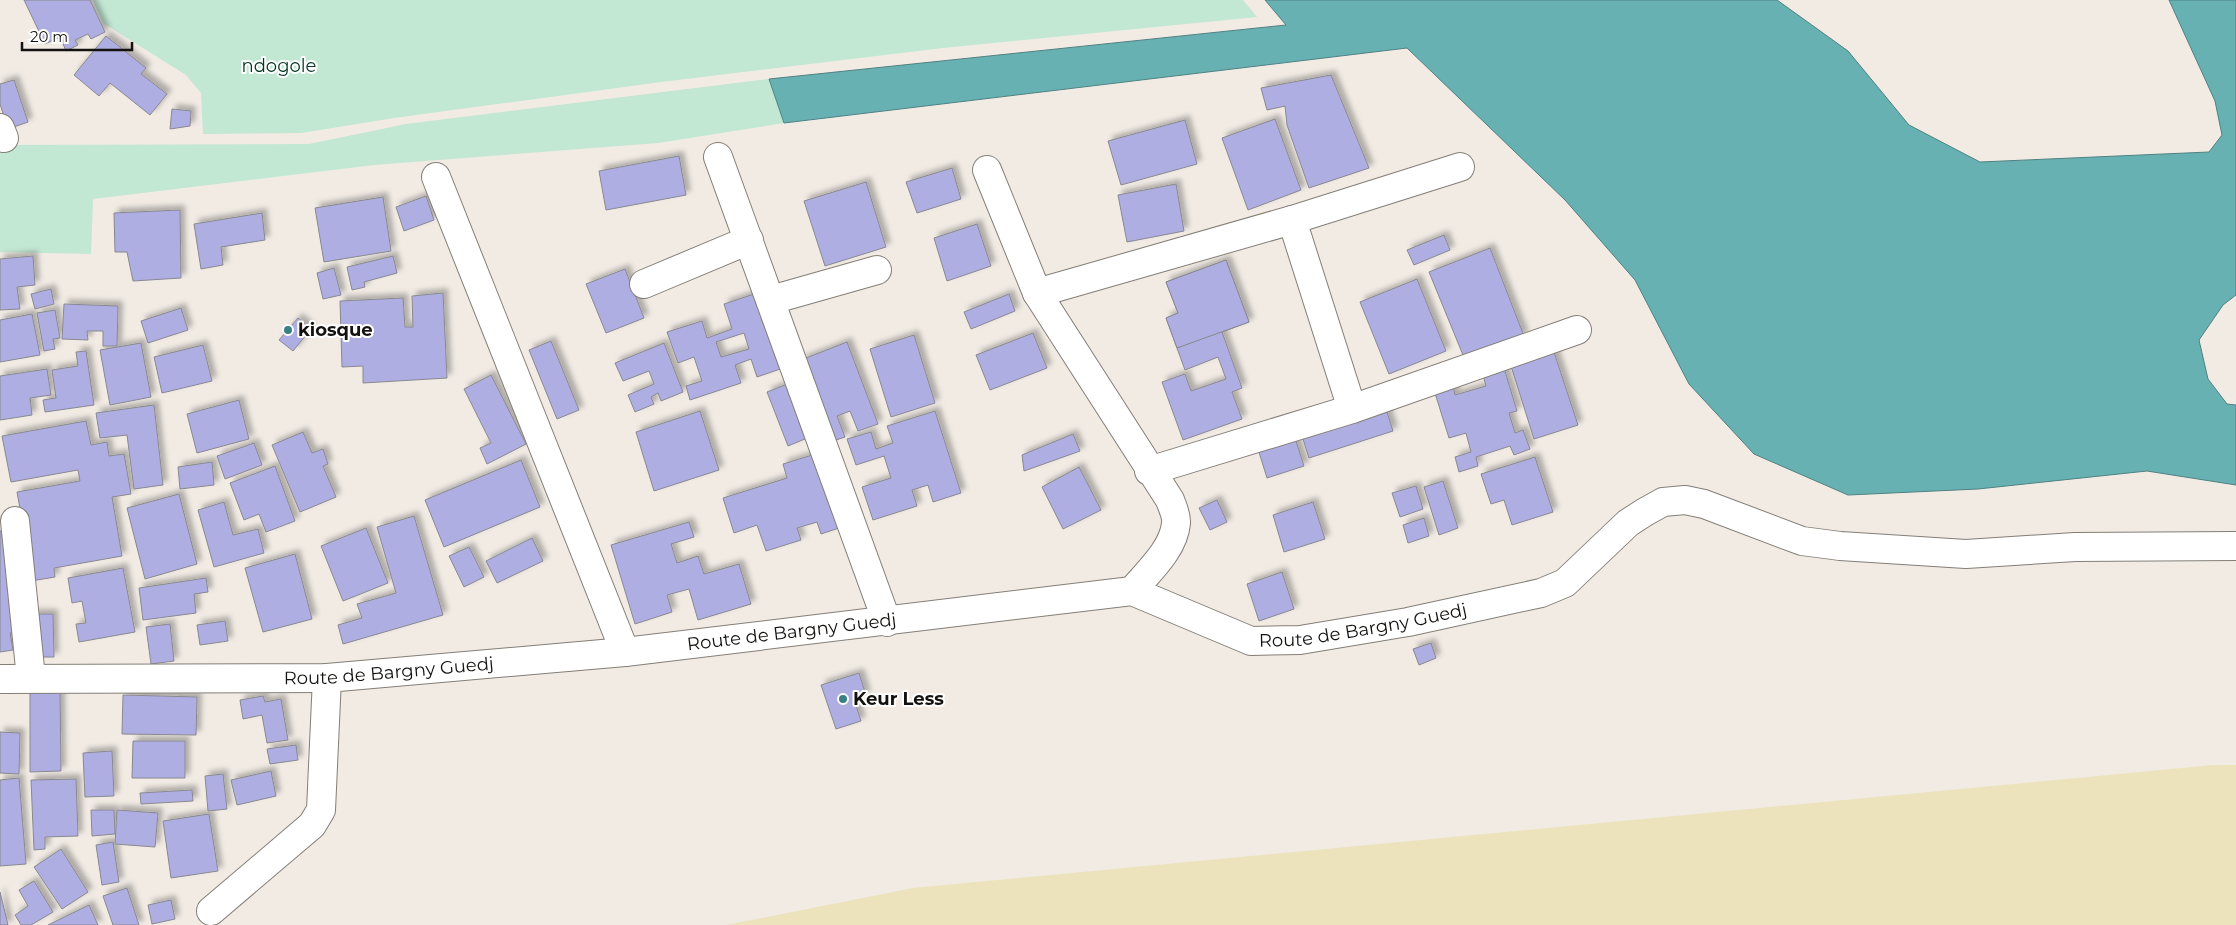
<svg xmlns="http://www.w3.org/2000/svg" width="2236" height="925" font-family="Montserrat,sans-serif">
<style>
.green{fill:#c2e7d3}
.sand{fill:#ece3bd}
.water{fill:#68b1b3;stroke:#4f8182}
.building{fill:#afaee2;stroke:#888890;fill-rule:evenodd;filter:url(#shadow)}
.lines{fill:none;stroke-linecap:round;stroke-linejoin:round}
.minor-casing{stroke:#837e77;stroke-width:30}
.minor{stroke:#fff;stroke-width:28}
.poi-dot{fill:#388083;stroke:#fff;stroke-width:2}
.labels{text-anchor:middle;stroke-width:4;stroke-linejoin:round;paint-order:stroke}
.park-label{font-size:18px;fill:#043522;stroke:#fff}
.poi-label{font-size:18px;font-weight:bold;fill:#141210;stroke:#fff;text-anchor:start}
.street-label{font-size:18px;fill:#141210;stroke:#fff}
</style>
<defs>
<filter id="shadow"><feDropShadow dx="4.5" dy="-4.5" stdDeviation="2.5" flood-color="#0004"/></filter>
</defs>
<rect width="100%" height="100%" fill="#f1ebe4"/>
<!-- green -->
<g class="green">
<polygon points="93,0 1243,0 1257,17 943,48 661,82 394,118 301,133 203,134 201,93 186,75 103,23"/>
<polygon points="769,79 784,123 658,143 374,165 93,199 91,254 0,252 0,145 309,144 406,124"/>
</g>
<!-- sand -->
<polygon class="sand" points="2213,765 2236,765 2236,925 726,925 913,888"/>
<!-- water -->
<polygon class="water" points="1265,0 1777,0 1848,51 1909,125 1980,162 2209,152 2222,135 2215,101 2169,0 2236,0 2236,295 2223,305 2199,340 2208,379 2227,404 2236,405 2236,485 2147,471 1978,489 1848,495 1754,454 1689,384 1635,280 1565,200 1407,48 784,123 769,79 1286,25"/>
<!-- building -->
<g class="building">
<polygon points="24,0 90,0 105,32 91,39 88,34 75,40 78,45 66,51 60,37 45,44"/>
<polygon points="106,36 146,68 141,74 167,94 150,115 110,83 99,96 74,75"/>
<polygon points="1331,75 1369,168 1309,188 1287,125 1285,106 1267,110 1261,88"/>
<polygon points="14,80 28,122 8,129 0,104 0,84"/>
<polygon points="172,109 191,111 190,126 170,129"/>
<polygon points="1275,119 1301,190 1248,210 1222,138"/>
<polygon points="1185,120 1197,164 1121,185 1108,141"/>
<polygon points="679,156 686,195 606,210 599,171"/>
<polygon points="952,168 961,199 917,213 906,182"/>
<polygon points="866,182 886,247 825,266 804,201"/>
<polygon points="1176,184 1184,231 1127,242 1118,195"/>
<polygon points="426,196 434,220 404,231 396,207"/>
<polygon points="383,197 391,251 324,262 315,208"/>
<polygon points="180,210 181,278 133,281 127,252 115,252 114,213"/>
<polygon points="262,213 265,240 221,247 223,265 201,269 194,224"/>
<polygon points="977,224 991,266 947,281 934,238"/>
<polygon points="1444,235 1450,250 1414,265 1407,250"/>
<polygon points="1490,248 1524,336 1465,360 1429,272"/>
<polygon points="33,256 35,285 17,287 20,309 0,310 0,259"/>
<polygon points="393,256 397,273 364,282 365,287 352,290 347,267"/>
<polygon points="1226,260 1249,322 1222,332 1242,388 1232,392 1242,419 1183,440 1162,382 1185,374 1191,391 1226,379 1218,357 1185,370 1166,318 1178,313 1166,282"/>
<polygon points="1226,260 1249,322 1177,348 1166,318 1178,313 1166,282"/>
<polygon points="334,268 341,295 323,299 317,273"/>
<polygon points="625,269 644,318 606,333 586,284"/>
<polygon points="1417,279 1446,351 1389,374 1360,302"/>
<polygon points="51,289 54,304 35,309 31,294"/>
<path d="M760,292L786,367L757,377L751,359L735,365L741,383L690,400L686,386L702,381L694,357L678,363L667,332L702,321L707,338L732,329L724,304ZM744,333L749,349L721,357L716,342Z"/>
<polygon points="443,293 447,378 363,383 363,366 342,367 340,301 403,298 405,327 413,327 412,296"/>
<polygon points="1009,294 1015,311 971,329 964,312"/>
<polygon points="64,304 118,306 117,346 103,346 103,331 87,331 88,340 62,339"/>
<polygon points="181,308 188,330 148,343 141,321"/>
<polygon points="55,310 60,338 53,339 55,349 44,351 37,313"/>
<polygon points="32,314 40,355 0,362 0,320"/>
<polygon points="298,318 311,329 293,351 279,340"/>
<polygon points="1033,333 1047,368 990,390 976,355"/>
<polygon points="914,335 935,403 891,417 870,349"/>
<polygon points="551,341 579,410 557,419 529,350"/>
<polygon points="847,342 878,424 858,431 850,411 837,416 845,437 833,441 801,360"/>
<polygon points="141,343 151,397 110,405 100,350"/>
<polygon points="664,343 683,392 661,401 658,393 651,397 654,404 635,412 628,395 654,384 649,371 623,381 615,363"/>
<polygon points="203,345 212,381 162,393 154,357"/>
<polygon points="86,351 94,405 45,412 43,400 56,398 52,370 78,366 76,352"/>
<polygon points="1554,352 1578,425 1534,439 1511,366"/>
<polygon points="1504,368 1517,411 1509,413 1515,433 1523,430 1530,449 1514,455 1510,446 1476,457 1478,466 1459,472 1455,457 1471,452 1466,433 1449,438 1434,390 1453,385 1455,395 1486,386 1483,375"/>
<polygon points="47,369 51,395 30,398 32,415 0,420 0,376"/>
<polygon points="491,375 526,444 487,464 480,448 491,443 464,389"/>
<polygon points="790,383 812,436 788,446 767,392"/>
<polygon points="239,400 249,439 197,453 187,414"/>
<polygon points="154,405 163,485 134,489 127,435 100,438 96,413"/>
<polygon points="700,411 719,470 654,491 636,432"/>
<polygon points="935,411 961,493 933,502 928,485 912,490 917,506 873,520 862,487 891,478 884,456 856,465 847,439 871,432 876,449 893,443 887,426"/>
<polygon points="1387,412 1393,431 1309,458 1303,439"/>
<polygon points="86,421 91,445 107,442 109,456 124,454 131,494 112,497 122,556 54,568 55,577 25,582 27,547 17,492 80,481 78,470 11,482 2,436"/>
<polygon points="303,432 312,453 323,449 328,464 323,466 336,497 300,512 272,445"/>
<polygon points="1073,434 1080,451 1024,471 1022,455"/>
<polygon points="1295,438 1304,466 1267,478 1258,449"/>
<polygon points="254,443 262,465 225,479 217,456"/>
<polygon points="822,452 845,526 821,534 817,522 797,528 801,540 766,551 757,525 734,533 723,498 787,478 783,464"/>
<polygon points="1535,457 1553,512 1512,525 1504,500 1491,504 1481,474"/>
<polygon points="521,460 540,507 444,547 425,500"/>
<polygon points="212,462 214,485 180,489 178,467"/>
<polygon points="275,466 295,521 266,532 259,514 244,520 230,483"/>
<polygon points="1079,467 1101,510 1063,529 1042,487"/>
<polygon points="1443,481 1458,528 1439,535 1424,487"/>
<polygon points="1416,486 1423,509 1400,517 1392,493"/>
<polygon points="179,494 197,564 145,579 127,508"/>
<polygon points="1217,500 1227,522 1210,530 1199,508"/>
<polygon points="224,502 233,535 258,529 264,553 214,567 198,510"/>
<polygon points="1313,502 1325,539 1284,552 1273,515"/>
<polygon points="414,516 443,615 343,644 338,625 362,618 357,604 396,593 377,527"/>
<polygon points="1424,518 1429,536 1408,543 1403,525"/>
<polygon points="689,522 694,537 671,544 677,563 698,556 704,574 739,564 751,604 698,620 689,589 667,595 672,612 635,624 611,545"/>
<polygon points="366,528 388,583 343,601 321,546"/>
<polygon points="8,529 22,631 10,633 13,650 0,652 0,531"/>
<polygon points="532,538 543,561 497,583 486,561"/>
<polygon points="469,547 484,577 464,587 449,556"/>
<polygon points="295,554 312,619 263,632 245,568"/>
<polygon points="123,568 135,632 79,642 76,624 86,623 82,601 72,603 68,578"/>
<polygon points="1282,572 1294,609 1259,621 1247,584"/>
<polygon points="206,578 208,592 194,594 196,613 143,620 139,588"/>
<polygon points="32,614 53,614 54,657 32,657"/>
<polygon points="225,621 228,641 200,645 197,625"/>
<polygon points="170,624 174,661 151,664 146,627"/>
<polygon points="1431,643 1436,658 1419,665 1413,649"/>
<polygon points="859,673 866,695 854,699 861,721 836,729 821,685"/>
<polygon points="60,690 61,771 30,772 30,691"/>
<polygon points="123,695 197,697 196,735 122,734"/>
<polygon points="263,696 265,702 281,699 288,740 267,743 262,715 243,719 240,700"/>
<polygon points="0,732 20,733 19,774 0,773"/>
<polygon points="133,741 185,741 185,778 132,778"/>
<polygon points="296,745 298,760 270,764 267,749"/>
<polygon points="112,751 114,796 85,797 83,753"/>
<polygon points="271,771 276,796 237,805 231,780"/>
<polygon points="223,774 227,809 208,811 205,776"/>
<polygon points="19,778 26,864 0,866 0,780"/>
<polygon points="76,779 78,836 45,837 45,849 34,850 31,780"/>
<polygon points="192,790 193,801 141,804 140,793"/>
<polygon points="91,810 114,810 115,834 92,836"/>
<polygon points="117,810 158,813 155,847 115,844"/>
<polygon points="209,814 218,871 171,878 163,821"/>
<polygon points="113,842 119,882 102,885 96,845"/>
<polygon points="61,849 88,892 62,909 34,867"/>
<polygon points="34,881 53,912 31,925 21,925 15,915 28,906 19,890"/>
<polygon points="127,888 139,925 113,925 103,896"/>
<polygon points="0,892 8,925 0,925"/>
<polygon points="171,900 175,919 152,924 148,905"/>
<polygon points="89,905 98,925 48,925"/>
</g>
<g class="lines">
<!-- minor casing -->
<g class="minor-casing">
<g id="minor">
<polyline points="0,128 4,138"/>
<polyline points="718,157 887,622"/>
<path d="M987,170L1037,293L1170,500C1172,506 1177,516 1176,523C1174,549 1148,572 1132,591"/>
<polyline points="436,177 625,652"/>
<polyline points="1292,220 1352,409"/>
<polyline points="644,284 749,240"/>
<polyline points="1037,293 1292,220 1460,167"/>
<polyline points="771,300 877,270"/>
<polyline points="1149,471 1352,409 1577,330"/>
<polyline points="15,521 31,678"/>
<path id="s1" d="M0,679L327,678L625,652L1132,591L1251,641L1300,640L1408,622L1541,593L1565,583L1628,523L1645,512L1663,502L1685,500L1704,504L1802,541L1840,546L1966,554L2075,547L2236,546"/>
<polyline points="211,911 312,825 321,810 327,678"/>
</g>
</g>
<!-- minor -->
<use href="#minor" class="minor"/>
</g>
<!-- markers -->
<g class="poi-dot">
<circle cx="288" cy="330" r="5"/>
<circle cx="843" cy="699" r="5"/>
</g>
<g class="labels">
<!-- park labels -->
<g class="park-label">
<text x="279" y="72">ndogole</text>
</g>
<!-- poi labels -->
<g class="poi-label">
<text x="298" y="336">kiosque</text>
<text x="853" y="705">Keur Less</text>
</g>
<!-- street labels -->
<g class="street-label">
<text dy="6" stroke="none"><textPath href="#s1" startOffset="1379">Route de Bargny Guedj</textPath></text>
<text dy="6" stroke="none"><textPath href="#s1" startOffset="794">Route de Bargny Guedj</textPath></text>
<text dy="6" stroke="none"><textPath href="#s1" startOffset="389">Route de Bargny Guedj</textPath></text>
</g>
</g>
<!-- scale -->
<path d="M22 42v8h110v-8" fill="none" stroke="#141210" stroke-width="2.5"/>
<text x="30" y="42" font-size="15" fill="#141210" stroke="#ffffff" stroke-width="4" paint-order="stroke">20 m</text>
</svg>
